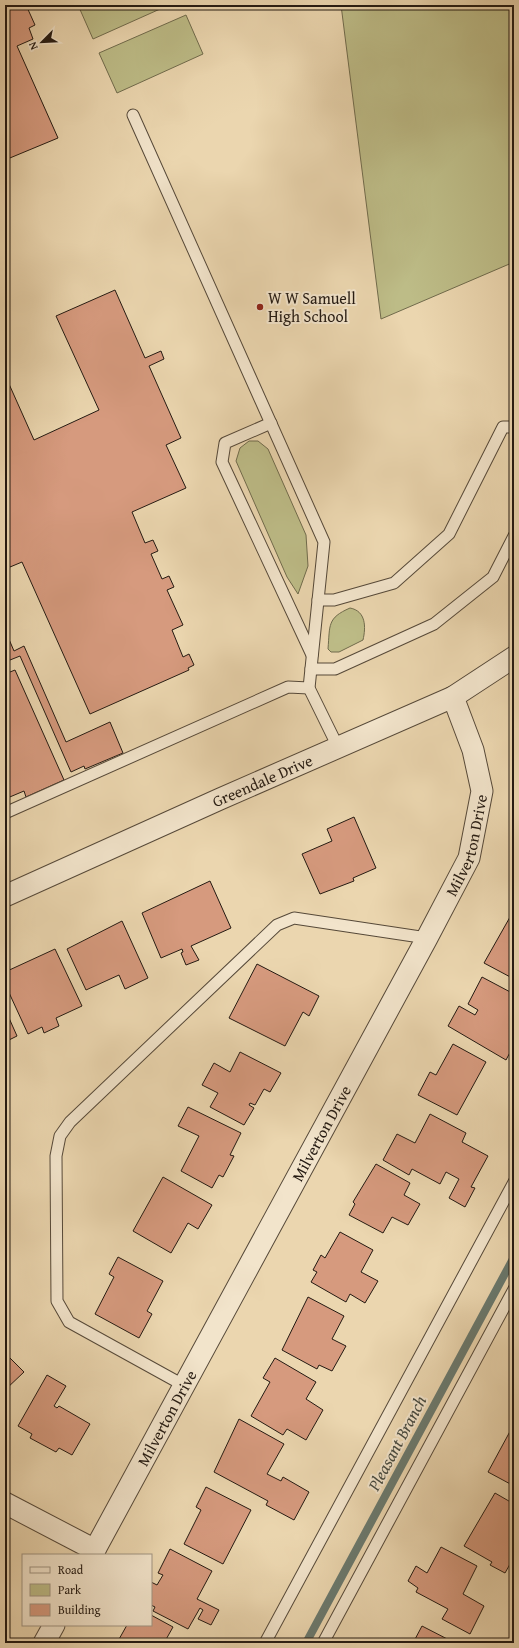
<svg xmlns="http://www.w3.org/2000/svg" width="519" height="1648" font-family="'Gentium Book Plus',serif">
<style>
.green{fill:#bdbc87;stroke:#706b4c}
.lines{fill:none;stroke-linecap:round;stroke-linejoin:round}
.stream{stroke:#6a796e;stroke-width:8}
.building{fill:#d69a7e;stroke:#241a12}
.service-casing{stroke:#564939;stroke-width:13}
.minor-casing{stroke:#564939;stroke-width:23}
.service{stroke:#f2e4cb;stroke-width:11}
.minor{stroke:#f2e4cb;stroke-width:21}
.poi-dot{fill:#8f2418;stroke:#f2e4cb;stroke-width:1.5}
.labels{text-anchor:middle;stroke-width:4;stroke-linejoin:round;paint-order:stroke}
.poi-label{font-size:16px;fill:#241a12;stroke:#f2e4cb;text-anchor:start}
.street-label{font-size:16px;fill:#241a12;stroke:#f2e4cb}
.water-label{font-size:17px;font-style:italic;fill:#474a40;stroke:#f2e4cb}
</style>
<rect width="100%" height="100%" fill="#ebd6af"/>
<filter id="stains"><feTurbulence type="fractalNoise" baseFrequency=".005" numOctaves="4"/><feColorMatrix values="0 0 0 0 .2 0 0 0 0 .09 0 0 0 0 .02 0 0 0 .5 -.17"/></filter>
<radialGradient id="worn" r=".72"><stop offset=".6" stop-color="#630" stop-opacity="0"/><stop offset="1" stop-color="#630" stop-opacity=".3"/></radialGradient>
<!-- green -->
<g class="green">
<polygon points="78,5 169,5 93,39"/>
<polygon points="341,5 514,5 514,262 381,319"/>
<polygon points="186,15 203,54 117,93 99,53"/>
<polygon points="249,441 258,441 268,449 306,535 308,566 298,594 287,577 236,461 240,448"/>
<path d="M350,608C366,611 366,627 363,640L339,652H331L328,649C330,625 327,618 350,608Z"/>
</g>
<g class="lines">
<!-- stream -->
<polyline class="stream" points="306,1643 514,1257"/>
</g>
<!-- building -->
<g class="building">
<polygon points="5,5 26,5 35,25 29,28 33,39 17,46 58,138 5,160"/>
<polygon points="115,290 145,358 161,351 164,359 149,366 181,438 166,445 186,488 132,512 145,543 153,540 158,551 151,554 162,579 169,576 174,587 167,590 183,625 172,630 183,657 189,654 194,665 188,668 189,670 90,714 22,562 10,567 5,557 5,375 34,440 99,410 56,316"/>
<polygon points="5,630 14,651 24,646 66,742 110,722 123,753 85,769 84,766 71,772 20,656 5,662"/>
<polygon points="15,670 64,780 26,797 24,791 5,799 8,805 5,806 5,674"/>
<polygon points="354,817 376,868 353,878 354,881 320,894 302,854 332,841 327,829"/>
<polygon points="210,881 231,928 191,946 199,960 186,965 181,953 183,952 182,949 161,958 142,913"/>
<polygon points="514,910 514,979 484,963"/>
<polygon points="122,921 148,978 125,989 119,975 86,990 67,949"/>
<polygon points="55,949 82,1006 56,1018 59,1026 44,1033 42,1027 28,1034 5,984 5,972"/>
<polygon points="257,964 319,996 309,1016 303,1012 285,1046 229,1018"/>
<polygon points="482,977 514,994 514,1045 506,1060 448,1026 459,1006 475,1015 478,1010 468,1004"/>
<polygon points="5,1009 17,1036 5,1042"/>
<polygon points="453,1044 486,1062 457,1115 418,1095 430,1072 436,1075"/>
<polygon points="240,1052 281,1073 270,1092 264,1089 255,1105 250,1103 249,1105 254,1108 244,1125 210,1107 218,1093 202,1085 214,1063 230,1072"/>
<polygon points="188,1107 241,1133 230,1155 234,1156 223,1177 219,1175 212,1188 181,1171 199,1136 178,1126"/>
<polygon points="430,1114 466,1133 462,1142 488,1156 471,1187 475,1188 465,1207 449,1198 459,1179 446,1172 440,1184 412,1169 409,1175 383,1160 397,1134 415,1143"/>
<polygon points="376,1164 410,1183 404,1195 420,1204 408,1225 392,1217 383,1233 349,1215 355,1204 353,1202"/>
<polygon points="163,1177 212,1205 198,1229 188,1223 171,1253 133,1231"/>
<polygon points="340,1232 373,1250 361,1272 378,1281 365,1303 350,1294 346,1302 311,1282 317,1272 313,1270 321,1255 325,1258"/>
<polygon points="118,1257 163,1281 147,1311 152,1314 139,1338 95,1314 114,1277 109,1274"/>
<polygon points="308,1297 344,1316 332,1339 346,1346 332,1371 319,1365 317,1369 282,1350"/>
<polygon points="5,1353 24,1372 5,1390"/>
<polygon points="275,1358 316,1382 306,1399 323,1410 306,1440 287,1429 283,1435 251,1416 270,1382 263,1378"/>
<polygon points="47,1375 66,1386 54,1406 57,1408 59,1406 90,1424 72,1455 59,1448 56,1452 30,1438 32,1434 18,1426"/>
<polygon points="239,1419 284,1444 267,1474 281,1481 283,1477 309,1492 294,1520 266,1505 268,1501 214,1472"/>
<polygon points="514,1424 514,1486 488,1472"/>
<polygon points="206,1487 251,1510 223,1564 184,1544 201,1510 196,1507"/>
<polygon points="495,1493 514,1504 514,1557 505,1573 490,1565 492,1562 464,1546"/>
<polygon points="441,1547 477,1566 463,1594 484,1606 470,1634 442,1619 448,1609 416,1592 418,1588 408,1581 416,1566 427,1573"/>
<polygon points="170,1549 212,1571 197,1599 219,1610 211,1625 198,1619 203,1610 200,1608 188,1629 153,1611 155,1607 151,1605 151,1582 157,1585 163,1575 158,1573"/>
<polygon points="151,1615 173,1627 164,1643 121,1643 118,1641 127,1625 151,1625"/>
<polygon points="422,1626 455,1643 413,1643"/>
</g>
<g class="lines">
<!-- service casing -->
<g class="service-casing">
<g id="service">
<polyline points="133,115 324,542 309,688 338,747"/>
<polyline points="271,423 225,443 222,462 312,655"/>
<polyline points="318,600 334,600 394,583 449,534 503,427 514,427"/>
<polyline points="311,669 335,669 434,624 493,577 514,536"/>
<polyline points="5,813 288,687 309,688"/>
<polyline points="185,1386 69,1322 57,1301 56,1156 60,1136 70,1122 277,925 294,918 427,938"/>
<polyline points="265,1643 514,1182"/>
<polyline points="323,1643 514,1289"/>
</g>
</g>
<!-- minor casing -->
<g class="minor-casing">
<g id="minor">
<path id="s1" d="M5,896L220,799L453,697L514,657"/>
<polyline points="5,1503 95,1550"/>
<path id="s2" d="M92,1555L427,938L469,858L482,791L473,750L453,697"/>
<polyline points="44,1643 54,1625"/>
</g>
</g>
<!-- service -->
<use href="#service" class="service"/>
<!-- minor -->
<use href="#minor" class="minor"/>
</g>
<!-- markers -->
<circle class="poi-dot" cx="260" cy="307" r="4"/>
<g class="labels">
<!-- poi labels -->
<g class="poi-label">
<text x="268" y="304">W W Samuell<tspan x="268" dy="18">High School</tspan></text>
</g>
<!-- street labels -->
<g class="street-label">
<text dy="6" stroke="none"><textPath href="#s1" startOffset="282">Greendale Drive</textPath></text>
<text dy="6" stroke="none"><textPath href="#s2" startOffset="804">Milverton Drive</textPath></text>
<text dy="6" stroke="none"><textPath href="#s2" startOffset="480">Milverton Drive</textPath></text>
<text dy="6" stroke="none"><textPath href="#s2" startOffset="156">Milverton Drive</textPath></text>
</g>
<!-- water labels -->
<g class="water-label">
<text transform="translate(397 1443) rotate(-62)" y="6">Pleasant Branch</text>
</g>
</g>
<!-- margin -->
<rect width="519" height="1648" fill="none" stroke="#ebd6af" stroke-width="20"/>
<rect x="6" y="6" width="507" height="1636" fill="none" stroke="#241a12" stroke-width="2"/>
<rect x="10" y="10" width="499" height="1628" fill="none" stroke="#241a12"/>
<!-- legend -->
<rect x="22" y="1554" width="130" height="72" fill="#f2e4cb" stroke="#a09381"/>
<rect x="30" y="1567" width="20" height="6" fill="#f2e4cb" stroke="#a09381"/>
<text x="58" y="1574" font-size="12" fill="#241a12">Road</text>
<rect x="30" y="1584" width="20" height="12" fill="#bdbc87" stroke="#a09381"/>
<text x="58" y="1594" font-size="12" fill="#241a12">Park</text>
<rect x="30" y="1604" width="20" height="12" fill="#d69a7e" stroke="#a09381"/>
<text x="58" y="1614" font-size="12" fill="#241a12">Building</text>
<!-- north arrow -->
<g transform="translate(42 42) rotate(246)" stroke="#f2e4cb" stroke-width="3" paint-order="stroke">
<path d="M0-3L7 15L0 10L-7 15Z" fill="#241a12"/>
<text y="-6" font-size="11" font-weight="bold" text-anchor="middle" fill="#241a12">N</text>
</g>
<rect width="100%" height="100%" filter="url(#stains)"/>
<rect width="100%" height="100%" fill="url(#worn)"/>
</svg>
